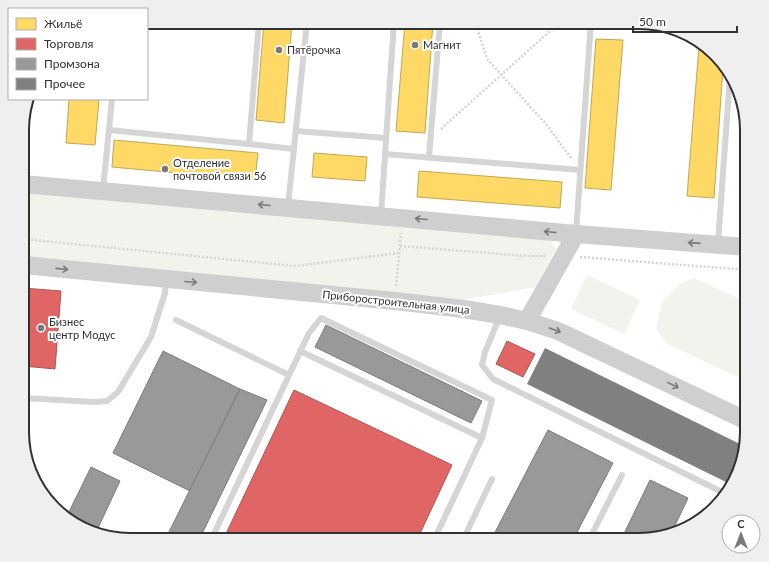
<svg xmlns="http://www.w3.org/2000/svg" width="769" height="562" font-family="Lato,sans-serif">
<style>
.green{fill:#f1f3ec}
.homes{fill:#ffd966;stroke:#c1a756}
.shops{fill:#e06666;stroke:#ac5656}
.industry{fill:#999;stroke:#7a7a7a}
.building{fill:#808080}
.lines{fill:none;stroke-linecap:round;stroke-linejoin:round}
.path{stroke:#d4d4d4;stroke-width:2.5;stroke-dasharray:2 2;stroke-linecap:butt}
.service{stroke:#d5d5d5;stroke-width:6}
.secondary{stroke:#cfcfcf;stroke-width:18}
.oneway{stroke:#787878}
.poi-dot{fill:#797979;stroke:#fff;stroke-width:1.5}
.labels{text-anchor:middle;stroke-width:4;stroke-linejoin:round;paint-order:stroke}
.poi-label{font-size:11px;fill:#313131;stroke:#fff;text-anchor:start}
.street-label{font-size:11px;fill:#313131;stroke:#fff}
.rim{fill:none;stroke:#313131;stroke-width:2}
</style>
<rect width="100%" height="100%" fill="#fff"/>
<!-- green -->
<g class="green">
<polygon points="23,193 549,239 556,249 535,287 462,300 23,256"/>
<polygon points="587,275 640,300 624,334 571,309"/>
<polygon points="693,278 747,302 747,381 667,344 656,328 662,303 679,285"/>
</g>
<!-- homes -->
<g class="homes">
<polygon points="264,22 292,22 284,123 256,120"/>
<polygon points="405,22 433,22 425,133 396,131"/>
<polygon points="596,39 623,40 611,190 585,188"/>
<polygon points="699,46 707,47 723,67 714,198 687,196"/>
<polygon points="69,99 99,99 95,145 66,143"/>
<polygon points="114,140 258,153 255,180 112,167"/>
<polygon points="314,153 367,157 365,181 312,177"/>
<polygon points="419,171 562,182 560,208 417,197"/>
</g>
<!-- shops -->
<g class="shops">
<polygon points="23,288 61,291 55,369 23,366"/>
<polygon points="507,341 535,354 523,377 496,364"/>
<polygon points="294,390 452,465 417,540 223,540"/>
</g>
<!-- industry -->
<g class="industry">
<polygon points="326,325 482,401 471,423 315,347"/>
<polygon points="163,351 240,389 190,491 113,453"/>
<polygon points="240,389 267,400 199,540 165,540"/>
<polygon points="548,430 613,463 573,540 491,540"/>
<polygon points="91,467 120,481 97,530 66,518"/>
<polygon points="650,480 688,498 672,532 639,540 621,540"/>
</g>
<!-- building -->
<polygon class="building" points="545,348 744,446 730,484 527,384"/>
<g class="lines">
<!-- path -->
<g class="path">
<polyline points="473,22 476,25 487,59 546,124 571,158"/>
<polyline points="441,129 560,22"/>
<polyline points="23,239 295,266 399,253"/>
<polyline points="400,246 526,256 547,256"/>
<polyline points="580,257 747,270"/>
<polyline points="396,286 401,233"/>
</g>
<!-- service -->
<g class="service">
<polyline points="109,130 249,144 259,22"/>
<polyline points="296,131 386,138"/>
<polyline points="249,144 294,149"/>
<polyline points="385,154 580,170"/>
<polyline points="429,157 440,22"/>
<polyline points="103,189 112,99"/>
<polyline points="288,206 307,22"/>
<polyline points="381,214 394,22"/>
<polyline points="576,232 591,22"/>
<polyline points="718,243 730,75"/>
<polyline points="500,316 485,352 482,365 493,379 726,494"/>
<polyline points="176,320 289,375"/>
<polyline points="300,351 482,438"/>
<polyline points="23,398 94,402 107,401 118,392 151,337 165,293 166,280"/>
<polyline points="211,540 309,333 321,318 492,400 482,438 434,540"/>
<polyline points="463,540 492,479"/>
<polyline points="589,540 622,475"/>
</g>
<!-- secondary -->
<g class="secondary">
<polyline points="23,184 576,234 747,247"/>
<polyline points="23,265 395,301 464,309 500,315 527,321 558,331 747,421"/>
<polyline points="527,321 576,234"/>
</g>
</g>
<!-- one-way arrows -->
<defs><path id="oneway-shaft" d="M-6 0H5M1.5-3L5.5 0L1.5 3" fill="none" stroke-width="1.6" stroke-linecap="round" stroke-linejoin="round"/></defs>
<g class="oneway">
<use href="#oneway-shaft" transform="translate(264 205) rotate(-175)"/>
<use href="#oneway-shaft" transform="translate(421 219) rotate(-175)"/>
<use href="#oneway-shaft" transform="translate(550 232) rotate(-175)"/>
<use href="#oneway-shaft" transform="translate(694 243) rotate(-176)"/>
<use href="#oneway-shaft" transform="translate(62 269) rotate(6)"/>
<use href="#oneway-shaft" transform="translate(191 282) rotate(5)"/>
<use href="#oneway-shaft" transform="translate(555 330) rotate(20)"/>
<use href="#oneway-shaft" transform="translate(673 385) rotate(26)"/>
</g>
<!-- markers -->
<g class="poi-dot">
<circle cx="415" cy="45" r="4"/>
<circle cx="279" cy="50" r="4"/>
<circle cx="165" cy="169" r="4"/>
<circle cx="41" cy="328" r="4"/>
</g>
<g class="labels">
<!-- poi labels -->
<g class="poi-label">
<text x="423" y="49">Магнит</text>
<text x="287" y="54">Пятёрочка</text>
<text x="173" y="167">Отделение<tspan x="173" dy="13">почтовой связи 56</tspan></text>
<text x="49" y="326">Бизнес<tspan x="49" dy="13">центр Модус</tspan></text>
</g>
<!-- street labels -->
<g class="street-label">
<text transform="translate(396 302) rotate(6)" y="4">Приборостроительная улица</text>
</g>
</g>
<!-- crop -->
<path d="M0 0H769V562H0ZM130 29H639A101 101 0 0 1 740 130V432A101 101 0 0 1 639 533H130A101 101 0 0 1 29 432V130A101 101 0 0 1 130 29Z" fill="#efefef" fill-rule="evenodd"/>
<path class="rim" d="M130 29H639A101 101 0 0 1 740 130V432A101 101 0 0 1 639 533H130A101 101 0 0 1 29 432V130A101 101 0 0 1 130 29Z"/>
<!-- legend -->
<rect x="8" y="8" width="140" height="92" fill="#ffffff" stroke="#adadad"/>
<rect x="16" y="18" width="20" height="12" fill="#ffd966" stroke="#adadad"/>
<text x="44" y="28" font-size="12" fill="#313131">Жильё</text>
<rect x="16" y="38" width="20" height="12" fill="#e06666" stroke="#adadad"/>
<text x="44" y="48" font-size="12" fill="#313131">Торговля</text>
<rect x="16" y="58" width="20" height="12" fill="#999999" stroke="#adadad"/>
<text x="44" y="68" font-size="12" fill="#313131">Промзона</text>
<rect x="16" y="78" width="20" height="12" fill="#808080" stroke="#adadad"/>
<text x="44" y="88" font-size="12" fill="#313131">Прочее</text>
<!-- north arrow -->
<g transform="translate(741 534)"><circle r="19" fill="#ffffff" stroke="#adadad"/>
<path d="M0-3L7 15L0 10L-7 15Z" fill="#797979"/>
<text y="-6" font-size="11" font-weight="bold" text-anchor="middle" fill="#313131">С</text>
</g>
<!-- scale -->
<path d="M633 26v6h104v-6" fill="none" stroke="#313131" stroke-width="2"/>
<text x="639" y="26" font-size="12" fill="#313131" stroke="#ffffff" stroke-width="3" paint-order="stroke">50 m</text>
</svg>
